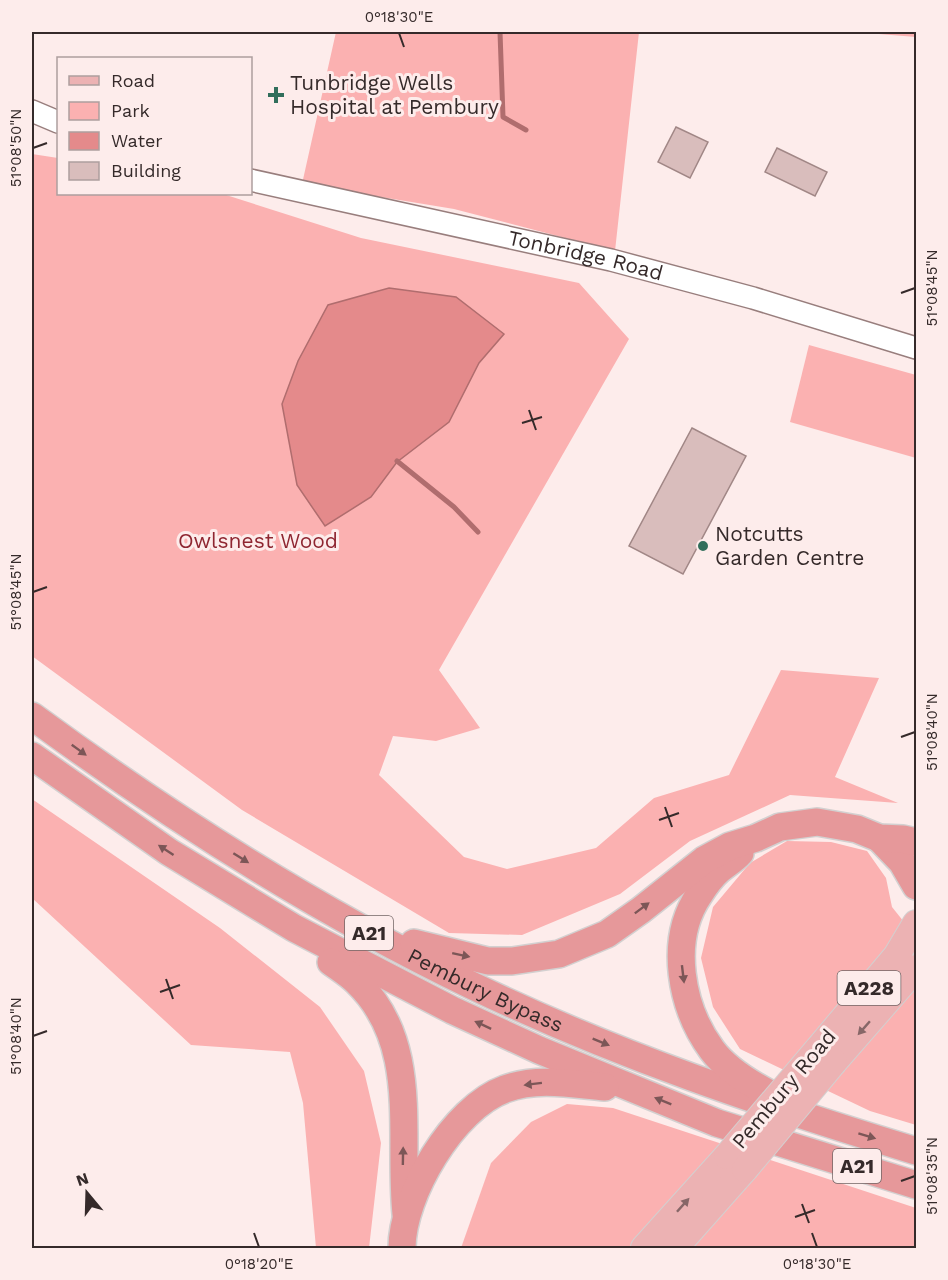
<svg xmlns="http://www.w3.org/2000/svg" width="948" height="1280" font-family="'Work Sans',sans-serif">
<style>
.green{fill:#fbb1b1}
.water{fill:#e48a8b;stroke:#b06d6e;stroke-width:1.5}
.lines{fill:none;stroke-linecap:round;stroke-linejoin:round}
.stream{stroke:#b06d6e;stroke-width:5}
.building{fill:#d9bdbc;stroke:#a18786;stroke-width:1.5}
.tertiary-casing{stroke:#987e7d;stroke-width:24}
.primary-casing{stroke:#d3d0d0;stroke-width:28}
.trunk-casing{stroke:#d3d0d0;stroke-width:30}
.tertiary{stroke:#fff;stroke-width:21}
.primary{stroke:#ecb2b3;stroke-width:26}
.trunk{stroke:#e6989a;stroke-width:27}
.primary-bridge-casing{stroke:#d3d0d0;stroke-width:28;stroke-linecap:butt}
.primary-bridge{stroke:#ecb2b3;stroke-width:26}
.oneway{fill:#7c5657}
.oneway2{fill:#876768}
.ticks{fill:none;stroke:#352a2a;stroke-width:2}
.poi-dot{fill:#316e5b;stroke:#fdeceb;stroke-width:2}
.labels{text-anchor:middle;stroke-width:6;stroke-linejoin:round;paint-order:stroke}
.shield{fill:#fdeceb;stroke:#716464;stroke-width:1.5}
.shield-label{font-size:20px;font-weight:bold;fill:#352a2a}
.poi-label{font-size:21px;fill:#352a2a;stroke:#fdeceb;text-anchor:start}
.street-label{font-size:21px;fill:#352a2a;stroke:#fdeceb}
.park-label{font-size:21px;fill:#8f2631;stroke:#fdeceb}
.neatline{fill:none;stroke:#352a2a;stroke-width:2}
.ticks-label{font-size:15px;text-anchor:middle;fill:#352a2a}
</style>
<rect width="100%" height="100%" fill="#fdeceb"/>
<!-- green -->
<g class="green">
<polygon points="336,32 639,32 615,251 454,209 302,184"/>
<polygon points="854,32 916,32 916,37"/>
<polygon points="32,154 58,158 58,194 223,194 361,238 579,283 629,339 439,670 480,728 436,741 393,736 379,775 464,857 507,869 596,848 654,798 729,775 781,670 879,678 835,777 898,803 790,795 690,841 620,894 522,935 449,933 242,810 32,656"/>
<polygon points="809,345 916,375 916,458 790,422"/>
<polygon points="32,799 220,928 320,1007 364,1071 381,1143 369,1248 316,1248 303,1103 290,1052 191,1045 32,898"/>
<polygon points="787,841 831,842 867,851 886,878 892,907 916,937 916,1125 870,1111 740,1049 713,1007 701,958 713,907 750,863"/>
<polygon points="567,1104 613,1108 916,1208 916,1248 461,1248 491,1163 531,1122"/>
</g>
<!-- water -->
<polygon class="water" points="389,288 456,297 504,334 479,363 449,422 397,462 371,497 325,526 297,485 282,404 298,361 328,305"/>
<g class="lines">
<!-- stream -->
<g class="stream">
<polyline points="500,32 503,117 526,130"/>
<polyline points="397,461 454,507 478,532"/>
</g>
</g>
<!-- building -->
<g class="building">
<polygon points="676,127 708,142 690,178 658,162"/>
<polygon points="777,148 827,172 815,196 765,172"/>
<polygon points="692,428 746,456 683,574 629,546"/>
</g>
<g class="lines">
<!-- tertiary casing -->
<g class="tertiary-casing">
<g id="tertiary">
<polyline points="32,111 58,122"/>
<path id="s1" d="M250,180L611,260L753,298L916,348"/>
</g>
</g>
<!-- primary casing -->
<g class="primary-casing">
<g id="primary">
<polyline points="817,1050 897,955 916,923"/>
<polyline points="834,1062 916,968"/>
<polyline points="644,1248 727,1156"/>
<polyline points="675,1248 745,1169"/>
</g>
</g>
<!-- trunk casing -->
<g class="trunk-casing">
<g id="trunk">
<path id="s2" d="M32,716C171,818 317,911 473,986C616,1055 765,1105 916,1151"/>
<polyline points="32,756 169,852 294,928 452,1010 539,1050 717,1123 916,1185"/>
<polyline points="879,838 902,862 916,886"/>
<path d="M740,853C734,860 726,864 719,870C711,877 704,887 699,895C668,941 681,1008 712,1050C726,1069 749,1083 770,1094"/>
<polyline points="414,943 488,961 512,961 559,954 607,934 641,910 704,860 730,846 756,838 780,827 817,822 857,829 879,838 903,839 916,842"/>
<path d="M331,962C339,968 349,974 357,982C421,1044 398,1134 406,1214"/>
<path d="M402,1248C402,1195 453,1108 505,1089C537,1077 572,1084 605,1087"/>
</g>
</g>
<!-- tertiary -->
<use href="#tertiary" class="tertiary"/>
<!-- primary -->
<use href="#primary" class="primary"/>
<!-- trunk -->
<use href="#trunk" class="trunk"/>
<!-- primary-bridge casing -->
<g class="primary-bridge-casing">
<g id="primary-bridge">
<polyline points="727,1156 817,1050"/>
<polyline points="745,1169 834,1062"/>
</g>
</g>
<!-- primary-bridge -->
<use href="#primary-bridge" class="primary-bridge"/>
</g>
<!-- one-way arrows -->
<defs><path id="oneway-solid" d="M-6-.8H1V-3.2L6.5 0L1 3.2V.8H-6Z" transform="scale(1.5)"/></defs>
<g class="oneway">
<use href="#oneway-solid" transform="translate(79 750) rotate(36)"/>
<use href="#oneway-solid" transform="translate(166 850) rotate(-147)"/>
<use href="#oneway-solid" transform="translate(241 858) rotate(32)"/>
<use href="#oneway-solid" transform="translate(642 908) rotate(-37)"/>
<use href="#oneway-solid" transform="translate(461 955) rotate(12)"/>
<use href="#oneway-solid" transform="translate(683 974) rotate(83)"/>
<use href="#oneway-solid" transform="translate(483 1025) rotate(-155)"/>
<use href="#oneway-solid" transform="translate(601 1042) rotate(22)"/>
<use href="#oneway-solid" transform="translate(533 1084) rotate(173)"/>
<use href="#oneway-solid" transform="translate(663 1101) rotate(-158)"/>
<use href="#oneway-solid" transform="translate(867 1136) rotate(17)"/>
<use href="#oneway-solid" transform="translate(403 1156) rotate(-89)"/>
</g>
<g class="oneway2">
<use href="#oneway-solid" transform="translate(864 1028) rotate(131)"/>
<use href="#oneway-solid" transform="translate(683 1205) rotate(-48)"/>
</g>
<!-- ticks -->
<path class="ticks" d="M399,33L404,47M33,148L47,143M901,293L915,288M529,410L536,430M522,423L542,417M33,592L47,587M901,737L915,732M665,807L672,827M659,820L679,813M166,979L173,999M160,992L180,985M33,1036L47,1031M901,1181L915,1176M802,1204L809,1223M795,1217L815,1210M254,1233L259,1247M812,1233L817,1247"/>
<!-- markers -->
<g class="poi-dot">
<path d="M273 86h6v6h6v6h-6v6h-6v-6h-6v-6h6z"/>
<circle cx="703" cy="546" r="6"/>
</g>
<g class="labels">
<!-- shield labels -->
<g class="shield">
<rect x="345" y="916" width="48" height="34" rx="4.5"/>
<rect x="837.5" y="971" width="63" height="34" rx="4.5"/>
<rect x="833" y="1149" width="48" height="34" rx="4.5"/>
</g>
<g class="shield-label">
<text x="369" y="940">A21</text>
<text x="869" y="995">A228</text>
<text x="857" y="1173">A21</text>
</g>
<!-- poi labels -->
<g class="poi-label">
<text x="290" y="90">Tunbridge Wells<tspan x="290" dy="24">Hospital at Pembury</tspan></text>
<text x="715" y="541">Notcutts<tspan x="715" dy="24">Garden Centre</tspan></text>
</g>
<!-- street labels -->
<g class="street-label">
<text dy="7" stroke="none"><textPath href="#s1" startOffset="344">Tonbridge Road</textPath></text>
<text dy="7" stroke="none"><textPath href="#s2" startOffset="531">Pembury Bypass</textPath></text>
<text transform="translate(784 1089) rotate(-50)" y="7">Pembury Road</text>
</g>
<!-- park labels -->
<g class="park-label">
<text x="258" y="548">Owlsnest Wood</text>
</g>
</g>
<!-- border -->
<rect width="948" height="1280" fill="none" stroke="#fdeceb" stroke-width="66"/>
<!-- legend -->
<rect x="57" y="57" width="195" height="138" fill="#fdeceb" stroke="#ad9e9e" stroke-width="1.5"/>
<rect x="69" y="76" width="30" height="9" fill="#ecb2b3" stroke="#ad9e9e" stroke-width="1.5"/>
<text x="111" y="87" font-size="18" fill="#352a2a">Road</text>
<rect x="69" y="102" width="30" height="18" fill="#fbb1b1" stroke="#ad9e9e" stroke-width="1.5"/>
<text x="111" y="117" font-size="18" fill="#352a2a">Park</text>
<rect x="69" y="132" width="30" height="18" fill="#e48a8b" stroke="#ad9e9e" stroke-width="1.5"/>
<text x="111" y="147" font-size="18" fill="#352a2a">Water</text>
<rect x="69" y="162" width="30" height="18" fill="#d9bdbc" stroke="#ad9e9e" stroke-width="1.5"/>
<text x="111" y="177" font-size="18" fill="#352a2a">Building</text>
<!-- north arrow -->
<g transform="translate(87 1193) rotate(341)" stroke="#fdeceb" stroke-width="4.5" paint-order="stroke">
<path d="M0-4.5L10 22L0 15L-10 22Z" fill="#352a2a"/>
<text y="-9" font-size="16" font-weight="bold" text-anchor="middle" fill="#352a2a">N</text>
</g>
<rect x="33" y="33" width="882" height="1214" class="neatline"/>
<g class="ticks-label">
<text x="399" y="22">0°18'30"E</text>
<text transform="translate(16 148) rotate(-90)" y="5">51°08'50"N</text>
<text transform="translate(932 288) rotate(-90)" y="5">51°08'45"N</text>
<text transform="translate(16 592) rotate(-90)" y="5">51°08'45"N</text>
<text transform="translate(932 732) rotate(-90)" y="5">51°08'40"N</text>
<text transform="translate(16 1036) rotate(-90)" y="5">51°08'40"N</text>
<text transform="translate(932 1176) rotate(-90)" y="5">51°08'35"N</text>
<text x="259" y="1269">0°18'20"E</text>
<text x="817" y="1269">0°18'30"E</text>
</g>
</svg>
